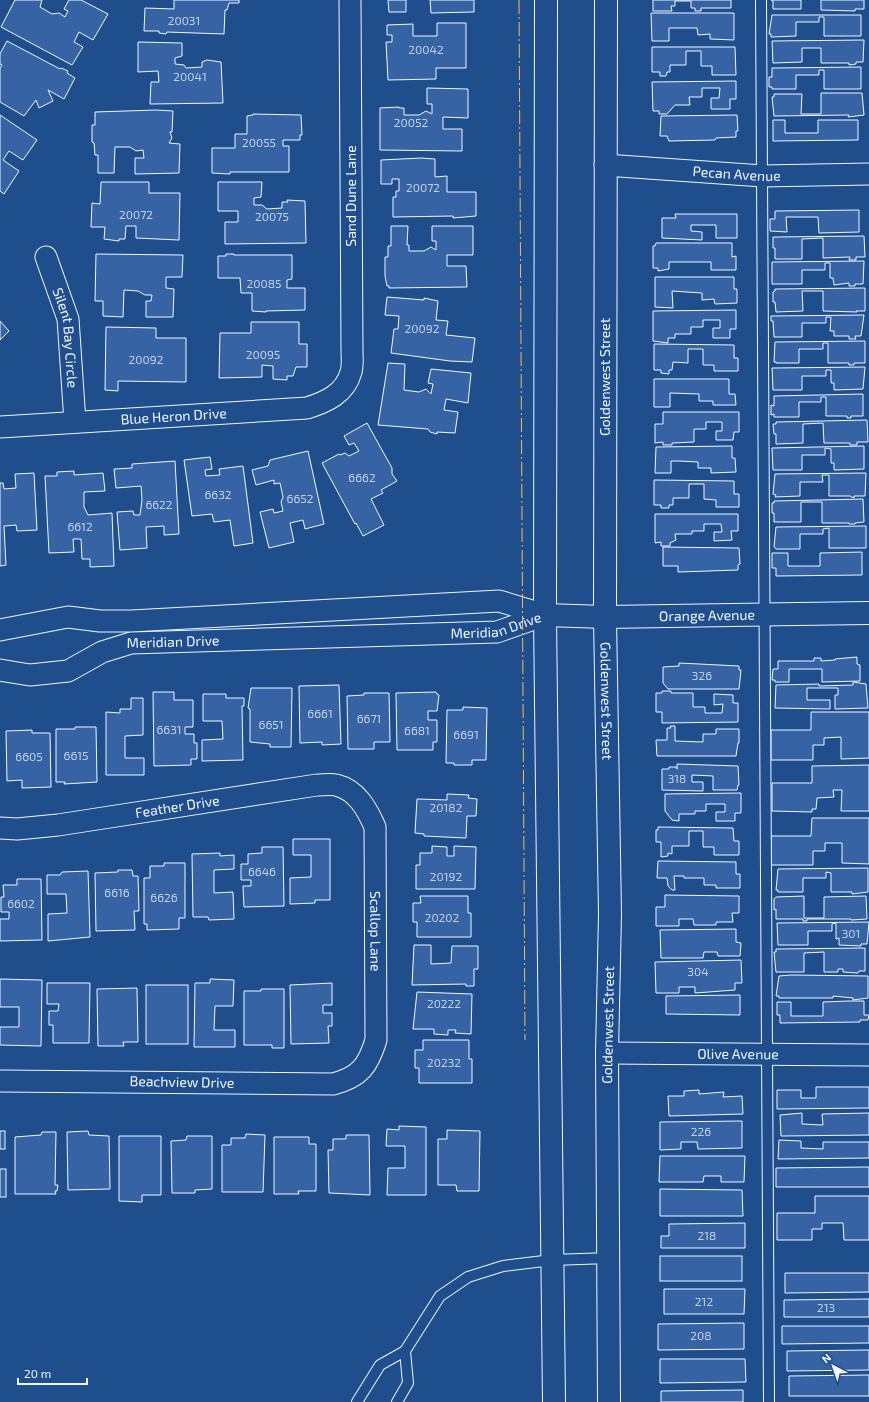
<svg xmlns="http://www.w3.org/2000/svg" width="869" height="1402" font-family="'Exo 2',sans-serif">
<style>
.building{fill:#3563a3;stroke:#f2f6ff}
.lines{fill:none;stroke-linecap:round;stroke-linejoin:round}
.lane-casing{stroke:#f2f6ff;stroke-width:12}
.street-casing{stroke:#f2f6ff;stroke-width:23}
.secondary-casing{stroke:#f2f6ff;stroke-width:24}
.lane{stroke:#1f4e8c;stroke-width:10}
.street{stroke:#1f4e8c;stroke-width:21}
.secondary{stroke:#1f4e8c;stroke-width:22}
.power{stroke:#ffb74d;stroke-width:1;stroke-dasharray:14 3 2 3;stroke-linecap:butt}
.labels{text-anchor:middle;stroke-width:3;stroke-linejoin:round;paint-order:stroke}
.number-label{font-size:12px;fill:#c3d1e8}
.street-label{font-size:14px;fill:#f2f6ff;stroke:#1f4e8c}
</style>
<rect width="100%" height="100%" fill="#1f4e8c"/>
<!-- building -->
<g class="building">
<polygon points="15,0 42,0 40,7 52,14 59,13 65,17 68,11 64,9 69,0 81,0 108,14 93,40 79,32 74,42 83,47 72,65 1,27"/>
<polygon points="174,0 239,0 239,3 229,3 227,10 225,10 224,34 167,32 166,34 159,33 159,31 144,31 145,8 174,9"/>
<polygon points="388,0 406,0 406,12 389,12"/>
<polygon points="430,0 474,0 474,12 431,13"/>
<polygon points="653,0 731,0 731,8 701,8 701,11 695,11 695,8 691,8 691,1 675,1 675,6 671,6 672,11 653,11"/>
<polygon points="771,0 801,0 801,9 773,9 773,1"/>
<polygon points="821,0 864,0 864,9 855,9 855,11 821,10"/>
<polygon points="651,13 734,13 734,40 710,39 710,34 698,35 697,28 669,28 669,41 652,41"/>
<polygon points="772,15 861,15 861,36 824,36 824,17 819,17 819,22 796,22 796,36 771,37 771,34 769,34"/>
<polygon points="437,23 466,23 466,68 436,68 436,79 388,80 386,42 392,42 392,35 387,35 387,25 413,24 413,36 437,36"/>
<polygon points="864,40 863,62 856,62 856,64 849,65 849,63 821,63 821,48 802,48 802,62 773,63 772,41"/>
<polygon points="7,41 60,69 61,68 68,71 67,73 75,78 64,99 48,90 53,101 39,108 36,100 24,116 0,102 0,68 2,65 0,64 0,54"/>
<polygon points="138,42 182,43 182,56 175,58 175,64 184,65 186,68 202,67 202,62 207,60 221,62 223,103 150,104 151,82 159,82 158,71 138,72"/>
<polygon points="652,47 735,47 736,75 712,75 712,66 701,66 701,51 686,51 686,65 670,65 670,72 667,72 666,76 660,76 660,72 652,72"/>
<polygon points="861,67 861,89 824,89 824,70 819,70 819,75 796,75 796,89 772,89 772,87 769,87 769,77 772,77 772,68"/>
<polygon points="736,81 736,99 730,99 730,109 711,109 711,98 719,98 720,88 702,88 702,97 689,97 690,105 675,105 667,114 659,114 659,111 653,111 652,82"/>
<polygon points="427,88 468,89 468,118 443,117 443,129 462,129 462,151 380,150 380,108 399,107 399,108 404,108 404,115 419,115 426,111 432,114 432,104 427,104"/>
<polygon points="821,93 862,93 864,115 848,117 849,115 774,116 772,97 774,97 774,94 802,94 801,114 821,114"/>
<polygon points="156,110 173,111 172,132 170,132 172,138 169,143 180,144 179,173 135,174 135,158 144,158 143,150 136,151 130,147 115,147 114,173 98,173 98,155 95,155 94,143 92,142 92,125 95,125 95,112"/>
<polygon points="253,114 301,115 302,135 300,135 300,140 283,140 283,146 289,146 289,172 230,172 230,174 212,173 212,148 235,148 235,134 247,134 247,116 253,115"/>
<polygon points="0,115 37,140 23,160 9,151 3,160 19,171 4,194 0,191"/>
<polygon points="737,115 738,131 736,131 736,137 716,138 715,140 669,141 667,136 660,136 661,116"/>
<polygon points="773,120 785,120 785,133 818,133 818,120 858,120 858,140 773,141"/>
<polygon points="421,158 435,159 435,177 447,176 447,192 476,192 476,216 453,218 453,216 393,217 393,197 396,197 396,191 399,191 399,179 392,179 392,184 381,184 381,160"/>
<polygon points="101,182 149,182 149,193 180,193 179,240 136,238 136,226 126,226 125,239 119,239 119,241 104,239 105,227 91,227 92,203 100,204"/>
<polygon points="218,182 262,182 261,197 254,198 254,205 262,205 267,209 282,208 282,202 288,202 287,200 305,201 306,243 225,244 225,222 238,222 238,211 218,211"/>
<polygon points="859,210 859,232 819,233 818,217 786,217 787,232 770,231 770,219 775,219 775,211"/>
<polygon points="675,214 737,214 737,238 716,238 716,225 691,225 691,231 702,232 702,240 662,238 662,218 676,218"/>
<polygon points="391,226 408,226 407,245 409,245 409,251 424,251 431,247 436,250 436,241 432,241 432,226 473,226 473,255 447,255 447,266 466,266 467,287 389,288 389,286 387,286 385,276 385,257 388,257 388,246 391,246"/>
<polygon points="864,236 865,257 856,257 856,260 849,260 850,257 823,258 823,238 802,239 802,259 775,259 775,248 773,248 773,237 775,237"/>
<polygon points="656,243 732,243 732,257 736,256 736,270 711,270 711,262 669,262 669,269 658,271 658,268 653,268 653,246 655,246"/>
<polygon points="96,254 183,255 182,277 166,277 166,288 174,289 173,317 146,317 146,301 151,301 152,295 145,295 138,291 124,290 123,317 103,316 103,301 95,301"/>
<polygon points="226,254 234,254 234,255 292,255 292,279 287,280 287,288 305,288 305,310 266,311 266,312 252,311 252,293 241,293 240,278 218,278 218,256 226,256"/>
<polygon points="864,261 863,284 855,284 855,286 849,286 849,283 834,285 833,278 830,278 830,263 825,263 825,270 802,270 802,284 772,284 772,262"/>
<polygon points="655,277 734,277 734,289 737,289 737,303 715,304 714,299 702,300 702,293 672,291 673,308 655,307"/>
<polygon points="865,288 865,311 856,311 857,312 823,311 823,291 802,291 803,311 776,312 775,302 773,302 773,292 775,291 775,289"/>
<polygon points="387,297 424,300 424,298 438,301 436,320 448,321 446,335 475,338 472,362 450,361 391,353 394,329 398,329 399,316 385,315"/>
<polygon points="736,310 736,329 730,329 730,338 713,338 713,328 720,328 720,320 703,320 703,327 691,327 691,334 675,334 675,338 668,338 668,343 653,341 653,311"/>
<polygon points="864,315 861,336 855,336 856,339 849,339 849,336 834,336 834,331 830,331 831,317 826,317 826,323 802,323 802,337 774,337 773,321 771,321 771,316"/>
<polygon points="0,321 9,331 0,340"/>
<polygon points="251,322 299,322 299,344 307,344 307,367 296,367 293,376 287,376 287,380 273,379 273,366 262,365 262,377 219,378 220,333 251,333"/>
<polygon points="106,327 156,328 156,338 186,338 186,382 118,381 118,391 105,390"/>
<polygon points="865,341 865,363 854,363 854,365 849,365 849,363 828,363 828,343 823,343 823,349 799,349 799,363 776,363 776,362 774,362 775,342"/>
<polygon points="654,344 734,345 734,358 738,358 738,371 714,371 714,365 703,365 703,349 688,349 688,363 673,362 672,370 669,370 669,374 661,373 661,370 654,370"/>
<polygon points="388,363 405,364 404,390 419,392 426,389 431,394 433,384 428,383 431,369 471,373 468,403 446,399 444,410 458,412 455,433 437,432 437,434 430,432 428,429 378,425"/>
<polygon points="865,367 863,389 834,390 834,383 831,383 831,370 826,370 826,376 802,376 802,390 773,390 772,368"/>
<polygon points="654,379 729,379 729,394 735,394 736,405 713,405 713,401 699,401 699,394 670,393 670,407 654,407"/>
<polygon points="863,394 863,416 851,416 851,418 847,418 847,416 826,416 826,397 821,397 821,402 799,402 799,417 774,417 774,414 771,415 771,405 774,406 774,396"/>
<polygon points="663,412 739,412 739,432 734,432 733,440 716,440 716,431 722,431 722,422 706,422 706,429 694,429 694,442 672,443 672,445 663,445 663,442 655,443 655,424 663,424"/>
<polygon points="867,420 868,442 857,442 857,445 850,445 850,443 824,443 823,423 803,424 803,443 776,444 776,434 774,434 773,424 776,424 776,422"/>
<polygon points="367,423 392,468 392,474 397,481 381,490 383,493 371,499 384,525 363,536 356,523 355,524 322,463 339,454 340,455 345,453 349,456 359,451 354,443 349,445 344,436"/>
<polygon points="732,446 732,458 735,458 736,472 711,473 711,468 698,468 698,462 679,461 671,461 671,473 655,473 656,447"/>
<polygon points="864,446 864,469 834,470 834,463 831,463 831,449 825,448 825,455 802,455 802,470 773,470 772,448"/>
<polygon points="308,451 324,524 305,529 303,520 290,523 294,542 269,548 260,512 273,509 274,513 283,511 281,502 283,497 280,483 274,484 274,480 256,485 252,470 268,466 270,460"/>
<polygon points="210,457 212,469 205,470 206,476 220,475 219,469 243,466 253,543 234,546 230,520 214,522 212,514 192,516 184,460"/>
<polygon points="175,461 179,534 164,535 164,526 146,527 147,548 120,550 117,512 133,511 134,515 140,515 142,500 141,486 116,488 114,469 132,468 132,464"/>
<polygon points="74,471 74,475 103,473 105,491 84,492 84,507 88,515 112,513 114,566 90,567 90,559 82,559 81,539 73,539 74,552 49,553 45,476 57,476 57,472"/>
<polygon points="34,473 37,530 17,531 16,525 4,526 6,565 0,566 0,483 3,483 4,489 16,488 15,474"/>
<polygon points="866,473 865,496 854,496 854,498 850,496 829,496 829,475 822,475 823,482 800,482 800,496 775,497 776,495 773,494 775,474"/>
<polygon points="654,480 734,481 734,494 739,494 739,507 716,507 716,500 704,499 704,484 689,484 689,498 673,498 673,505 669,505 669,508 661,508 661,505 654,505"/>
<polygon points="863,499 864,522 855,523 855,524 849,524 849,523 822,523 822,502 801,502 801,522 774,522 774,513 772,513 772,503 774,503 774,501"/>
<polygon points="655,514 738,514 738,531 731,531 732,540 714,541 714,532 722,532 721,524 704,524 704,531 692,531 692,534 675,534 676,540 670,543 670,546 661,546 661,542 655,543"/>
<polygon points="866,526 866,548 829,548 829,528 823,529 823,534 800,534 800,549 776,549 774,547 776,527"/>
<polygon points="663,547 739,548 740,564 738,565 738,570 678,572 678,566 663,566"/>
<polygon points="862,552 862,575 776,576 776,568 772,568 772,553 788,553 788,566 820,566 820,553"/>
<polygon points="857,657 857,664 860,665 860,681 822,682 822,669 789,669 789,682 775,682 775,680 772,680 773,669 778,669 778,661 814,661 814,658 821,658 821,661 835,660 835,659"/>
<polygon points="679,663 739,666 739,670 741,670 739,689 668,689 663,683 663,667 679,666"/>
<polygon points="853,682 866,684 868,708 835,709 835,695 838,695 838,688 807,688 807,700 830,700 830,709 775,708 776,685 819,684 819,686 853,685"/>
<polygon points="339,685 341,744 322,745 322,742 300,743 299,686"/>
<polygon points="251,688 292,688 291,747 270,747 270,744 250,742 250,709 248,708"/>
<polygon points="662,691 671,691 671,693 693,693 693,707 705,707 705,713 722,713 723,704 714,705 714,694 733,695 733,703 738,703 738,722 662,723 662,712 656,712 656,693 662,693"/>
<polygon points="153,692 174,692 174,700 193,700 193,727 185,727 185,734 194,734 194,743 197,743 197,759 191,759 191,765 154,766"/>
<polygon points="436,692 437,694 439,695 437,711 428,711 428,720 437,720 437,742 433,742 433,750 397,750 396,693"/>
<polygon points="364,693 389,693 390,742 374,742 374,749 348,749 347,696 364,695"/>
<polygon points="203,694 226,694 226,698 244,698 244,706 242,706 243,760 202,761 202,740 223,739 222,721 203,721"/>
<polygon points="131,698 143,698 143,735 125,736 125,758 144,758 144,775 106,775 106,712 120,713 120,709 131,709"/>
<polygon points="463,707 487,708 486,760 472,760 472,765 454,765 454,763 446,763 447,710 463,710"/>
<polygon points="811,712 869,712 869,758 841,759 841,737 824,738 824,745 813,745 813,760 771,760 771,730 811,730"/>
<polygon points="670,726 675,726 675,741 703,742 703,734 716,734 716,729 739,729 739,743 738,743 736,756 657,756 656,740 667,740 667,728 671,728"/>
<polygon points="75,727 96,727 97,782 64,784 65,782 56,782 56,729 75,729"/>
<polygon points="32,730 32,733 50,733 51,787 22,788 22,780 7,781 6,731"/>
<polygon points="677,764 738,766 739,785 738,785 737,790 713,790 713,776 692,775 692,782 703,782 703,791 662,790 662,769 669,769 669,767 676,767 677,769"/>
<polygon points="869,765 869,811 841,811 842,790 833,790 834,797 817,798 816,809 812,809 812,812 772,811 772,783 812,783 812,766"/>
<polygon points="741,793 741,813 735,813 735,821 716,821 716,812 725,812 725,804 706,804 706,811 695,811 695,814 679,814 679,821 672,820 665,811 665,794"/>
<polygon points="447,794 469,795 468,798 477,799 476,816 467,816 466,838 424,836 424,834 415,833 417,799 447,800"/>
<polygon points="812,818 869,818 869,864 842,863 842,843 825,843 825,851 813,851 813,865 771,865 771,836 811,836"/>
<polygon points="658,827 733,828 734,841 739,841 739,855 714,855 714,847 703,847 703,831 689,831 689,846 672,846 672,854 668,853 668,856 661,857 661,842 656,842 656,830 658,830"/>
<polygon points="293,839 330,839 330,900 315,900 315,903 290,904 290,878 311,877 311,855 293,855"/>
<polygon points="432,846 447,847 447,856 454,856 454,846 476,847 475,889 416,889 416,865 420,865 420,853 432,853"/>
<polygon points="262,847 283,847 284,906 244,907 243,886 251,886 251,880 241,880 241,864 248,864 248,854 262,853"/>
<polygon points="220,853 220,856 234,855 234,869 214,870 214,893 233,892 234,919 209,920 208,917 193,917 192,854"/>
<polygon points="658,861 736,862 736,874 740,874 740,888 716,888 716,885 704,885 704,878 684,878 684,876 674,876 675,890 672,890 668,886 667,878 657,878"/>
<polygon points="164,863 185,863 185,918 179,918 179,929 147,930 147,924 144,924 144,878 150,878 150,866 164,866"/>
<polygon points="868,868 868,892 852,894 852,892 831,892 831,873 826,872 826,878 803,878 803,892 778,892 778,890 776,890 778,869"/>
<polygon points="118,870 132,870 133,876 138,876 139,911 134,911 135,930 96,931 95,873 118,872"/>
<polygon points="88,871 90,937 48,941 48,914 67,913 66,894 47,894 47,875 60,875 62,872"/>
<polygon points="17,879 41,879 42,940 0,941 0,919 9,919 9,912 1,912 1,897 4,897 3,885 17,885"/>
<polygon points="665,895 739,896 739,913 732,913 733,922 716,922 716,925 694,925 693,919 679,919 679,926 656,926 656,907 665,907"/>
<polygon points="420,896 468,896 468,913 471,913 471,937 417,937 417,922 413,922 413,903 421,903"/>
<polygon points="804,896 804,918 824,918 824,897 866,896 867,919 851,920 851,919 807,919 807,921 803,921 803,919 776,919 776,909 774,910 774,899 776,897"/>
<polygon points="869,922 867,944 861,944 861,946 839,945 839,938 836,939 836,923 832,924 832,931 808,931 808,945 778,945 777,923"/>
<polygon points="736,929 736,942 741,943 740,956 718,956 717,952 704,952 703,958 661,958 660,930"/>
<polygon points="414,945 431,945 431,964 451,963 452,946 478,946 478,969 474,969 474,986 466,986 466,984 412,985"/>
<polygon points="865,948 865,971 859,971 858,973 843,972 843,969 838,969 838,972 824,972 824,952 804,953 804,972 776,972 774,952 776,952 776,949"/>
<polygon points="741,960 742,983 735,983 735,990 695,993 695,987 679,987 679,993 656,993 655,962"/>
<polygon points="791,975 868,976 868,998 853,1000 853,998 833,996 833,998 779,998 779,996 776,996 779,976"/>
<polygon points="0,979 42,980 41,1046 0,1045 0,1027 19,1027 19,1007 0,1007"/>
<polygon points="210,979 234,980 233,1006 215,1006 214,1030 235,1030 235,1047 194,1047 195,983 210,983"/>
<polygon points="47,983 90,983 89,1043 53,1043 53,1025 49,1025 49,1011 58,1011 59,1004 47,1004"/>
<polygon points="332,983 332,1005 323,1005 323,1013 332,1013 332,1026 328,1026 329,1043 291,1044 290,985"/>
<rect x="146" y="985" width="42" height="59"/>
<polygon points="137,988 138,1042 123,1042 124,1046 98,1046 97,989"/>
<polygon points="261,989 284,989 284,1048 272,1048 272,1045 244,1045 244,991 261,991"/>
<polygon points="417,992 472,994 471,1034 455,1033 456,1030 448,1030 448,1035 434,1034 434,1029 413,1029"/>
<polygon points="740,995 740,1015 666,1014 666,996"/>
<polygon points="848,1001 864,1001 864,1015 869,1015 868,1020 860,1020 860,1022 780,1023 780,1015 777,1015 777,1002 791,1002 791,1016 823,1016 823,1002"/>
<polygon points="423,1040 469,1040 469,1059 472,1059 472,1083 419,1083 419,1068 415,1068 415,1050 423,1050"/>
<polygon points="816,1087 869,1087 869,1108 777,1109 777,1090 801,1090 801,1098 816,1098"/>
<polygon points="699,1090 699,1094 724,1092 723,1097 742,1096 743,1114 669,1116 668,1096 684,1096 684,1091"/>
<polygon points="802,1113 802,1124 823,1125 822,1114 869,1113 869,1135 781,1136 780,1115"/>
<polygon points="742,1121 742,1148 698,1149 697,1142 681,1142 681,1149 660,1150 660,1122"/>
<polygon points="399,1126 426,1127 426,1195 387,1195 388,1168 405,1168 405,1146 386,1146 387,1129 399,1130"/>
<polygon points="447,1130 480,1131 479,1191 457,1191 456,1185 438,1185 438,1139 447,1139"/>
<rect x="0" y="1131" width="5" height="18"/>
<polygon points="88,1131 89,1135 109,1136 110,1189 68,1190 67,1132"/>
<polygon points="42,1132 56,1132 55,1185 58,1185 57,1191 55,1191 56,1194 15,1194 15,1137 41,1135"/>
<polygon points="246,1134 265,1135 263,1192 222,1192 222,1145 231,1145 231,1138 245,1138"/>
<polygon points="346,1135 369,1135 370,1195 329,1193 328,1150 333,1150 333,1139 346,1139"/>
<polygon points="119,1136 161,1136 161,1195 142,1195 142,1202 119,1201"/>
<polygon points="187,1136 212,1136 212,1189 195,1190 195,1193 172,1193 171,1141 186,1140"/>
<polygon points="274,1137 309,1137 309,1144 316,1144 316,1191 298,1191 299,1194 274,1194"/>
<polygon points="779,1140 801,1141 801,1148 823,1149 823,1142 869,1142 869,1158 778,1159"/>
<polygon points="660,1156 745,1156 744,1182 721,1182 721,1176 704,1176 703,1182 659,1182"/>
<polygon points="869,1167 869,1187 776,1187 776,1168"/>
<rect x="0" y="1169" width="6" height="28"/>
<polygon points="660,1189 742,1190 743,1216 660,1216"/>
<polygon points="815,1196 869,1196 869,1240 844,1240 843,1223 822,1223 822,1229 812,1229 812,1240 777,1240 777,1213 815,1213"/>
<polygon points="745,1223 745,1248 661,1248 661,1236 669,1236 669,1224"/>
<rect x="660" y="1256" width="82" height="25"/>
<polygon points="785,1273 869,1273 869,1292 785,1293"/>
<polygon points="664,1289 745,1289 744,1314 664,1314"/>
<polygon points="869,1299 869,1317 784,1317 784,1300"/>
<polygon points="744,1323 744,1349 658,1350 658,1324"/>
<polygon points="782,1326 869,1326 869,1343 782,1344"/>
<polygon points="869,1350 869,1370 787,1371 787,1351"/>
<polygon points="660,1359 745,1359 746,1382 660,1383"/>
<polygon points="869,1375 869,1396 789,1396 789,1376"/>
<polygon points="743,1390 743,1402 661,1402 661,1391"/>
</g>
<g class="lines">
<!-- lane casing -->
<g class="lane-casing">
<g id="lane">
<polyline points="761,0 769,1402"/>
<polyline points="357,1402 380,1365 405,1351 440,1296 468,1277 503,1266 552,1260 609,1258"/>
<polyline points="397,1402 408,1383 405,1351"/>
</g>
</g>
<!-- street casing -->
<g class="street-casing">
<g id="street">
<path id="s1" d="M605,165L763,176L869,174"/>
<path id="s2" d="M46,257L68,319L75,422"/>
<path id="s3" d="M0,427L307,408C326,402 345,394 351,372C353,366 352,357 352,350L350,0"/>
<polyline points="0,630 68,617 100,621 131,621 499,601 545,615"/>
<path id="s4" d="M0,670L30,675L68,671L102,652L131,643L497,632L545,615"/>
<path id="s5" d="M0,828L17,829L58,825L317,785C323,785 330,784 336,785C357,790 367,809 375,827L376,1040C368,1066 360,1077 333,1084L0,1081"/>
<path id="s6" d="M607,1053L869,1055"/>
</g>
</g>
<!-- secondary casing -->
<g class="secondary-casing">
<g id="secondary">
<polyline points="546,0 545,615 554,1402"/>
<path id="s7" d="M606,0L605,617L610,914L607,1053L609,1402"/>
<path id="s8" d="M545,615L605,617L869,613"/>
</g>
</g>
<!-- lane -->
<use href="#lane" class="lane"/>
<!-- street -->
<use href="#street" class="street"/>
<!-- secondary -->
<use href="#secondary" class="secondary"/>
<!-- power -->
<polyline class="power" points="519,0 525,1040"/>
</g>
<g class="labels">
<!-- number labels -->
<g class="number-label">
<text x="184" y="25">20031</text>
<text x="426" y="54">20042</text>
<text x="190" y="81">20041</text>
<text x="411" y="127">20052</text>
<text x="259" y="147">20055</text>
<text x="423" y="192">20072</text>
<text x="136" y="219">20072</text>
<text x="272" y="221">20075</text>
<text x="264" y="288">20085</text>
<text x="422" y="333">20092</text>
<text x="263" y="359">20095</text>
<text x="146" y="364">20092</text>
<text x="362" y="482">6662</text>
<text x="218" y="499">6632</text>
<text x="300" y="503">6652</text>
<text x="159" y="509">6622</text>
<text x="80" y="531">6612</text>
<text x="702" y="680">326</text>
<text x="320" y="718">6661</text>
<text x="369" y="723">6671</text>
<text x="271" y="729">6651</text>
<text x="169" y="734">6631</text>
<text x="417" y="735">6681</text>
<text x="466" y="739">6691</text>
<text x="76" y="760">6615</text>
<text x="29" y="761">6605</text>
<text x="677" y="783">318</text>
<text x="446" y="812">20182</text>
<text x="262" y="876">6646</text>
<text x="446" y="881">20192</text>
<text x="117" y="897">6616</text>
<text x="164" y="902">6626</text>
<text x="21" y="908">6602</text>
<text x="442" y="922">20202</text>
<text x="851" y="938">301</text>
<text x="698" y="976">304</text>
<text x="444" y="1008">20222</text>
<text x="444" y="1067">20232</text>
<text x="701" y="1136">226</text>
<text x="707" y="1240">218</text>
<text x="704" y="1306">212</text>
<text x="826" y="1312">213</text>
<text x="701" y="1340">208</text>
</g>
<!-- street labels -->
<g class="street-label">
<text dy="5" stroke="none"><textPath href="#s1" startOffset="132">Pecan Avenue</textPath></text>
<text transform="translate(351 196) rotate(-90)" y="5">Sand Dune Lane</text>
<text dy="5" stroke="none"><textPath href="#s2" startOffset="84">Silent Bay Circle</textPath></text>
<text transform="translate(605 377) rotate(-90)" y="5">Goldenwest Street</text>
<text dy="5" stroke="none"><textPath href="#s3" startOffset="174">Blue Heron Drive</textPath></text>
<text dy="5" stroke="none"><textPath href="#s8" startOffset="162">Orange Avenue</textPath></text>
<text dy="5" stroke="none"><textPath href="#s4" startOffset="504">Meridian Drive</textPath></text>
<text dy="5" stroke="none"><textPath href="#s4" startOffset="180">Meridian Drive</textPath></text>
<text dy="5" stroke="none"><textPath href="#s7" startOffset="701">Goldenwest Street</textPath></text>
<text dy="5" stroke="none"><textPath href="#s5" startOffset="179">Feather Drive</textPath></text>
<text dy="5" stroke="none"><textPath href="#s5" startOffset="503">Scallop Lane</textPath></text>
<text transform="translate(608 1025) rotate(-89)" y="5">Goldenwest Street</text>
<text dy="5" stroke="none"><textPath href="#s6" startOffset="131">Olive Avenue</textPath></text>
<text transform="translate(182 1082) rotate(1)" y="5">Beachview Drive</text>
</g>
</g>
<!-- north arrow -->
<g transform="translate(833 1366) rotate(319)" stroke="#1f4e8c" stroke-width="3" paint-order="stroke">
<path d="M0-3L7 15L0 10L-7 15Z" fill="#f2f6ff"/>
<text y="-6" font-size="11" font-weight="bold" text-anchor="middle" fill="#f2f6ff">N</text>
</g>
<!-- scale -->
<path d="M18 1378v6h69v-6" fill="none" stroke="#f2f6ff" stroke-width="2"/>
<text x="24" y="1378" font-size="12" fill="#f2f6ff" stroke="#1f4e8c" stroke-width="3" paint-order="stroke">20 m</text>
</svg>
